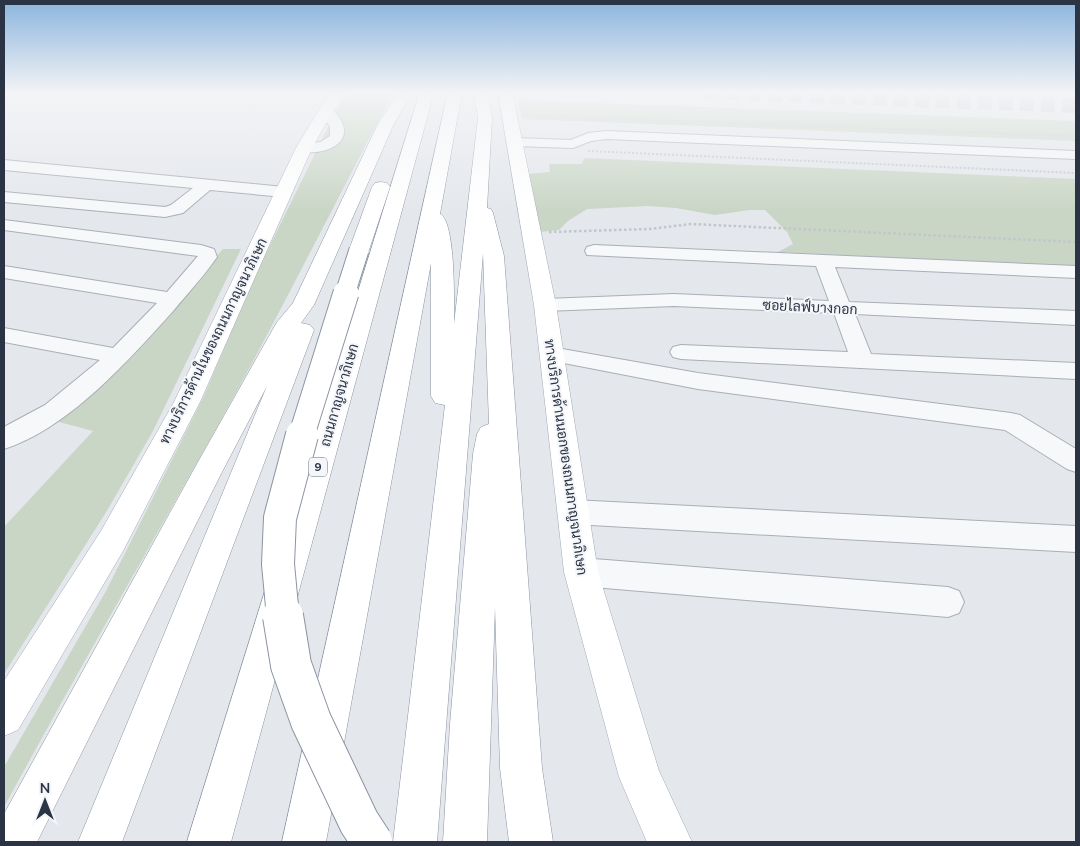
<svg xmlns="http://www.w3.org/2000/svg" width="1080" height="846" font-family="'Nunito Sans',Sarabun,sans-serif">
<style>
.green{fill:#c9d6c5}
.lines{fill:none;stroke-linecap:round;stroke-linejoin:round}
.minor-tunnel{stroke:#bfc3cb;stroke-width:14;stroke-dasharray:14 7;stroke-linecap:butt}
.minor-casing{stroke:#a9aeb7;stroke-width:2}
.major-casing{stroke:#a3abb8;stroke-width:1}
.highway-casing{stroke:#8b94a3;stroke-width:1}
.path-far1{stroke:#c2c5cb;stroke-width:2;stroke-dasharray:2 2;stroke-linecap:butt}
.path{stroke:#c2c5cb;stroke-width:2.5;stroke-dasharray:2.5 2.5;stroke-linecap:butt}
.minor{fill:#f7f8fa;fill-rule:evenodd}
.major{fill:#fff;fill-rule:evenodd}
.highway{fill:#fff;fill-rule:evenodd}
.highway-bridge-far3-casing{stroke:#8b94a3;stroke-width:21;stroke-linecap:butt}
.highway-bridge-far2-casing{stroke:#8b94a3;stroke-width:27;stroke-linecap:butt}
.highway-bridge-far1-casing{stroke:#8b94a3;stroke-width:34;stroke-linecap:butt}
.highway-bridge-casing{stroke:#8b94a3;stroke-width:42;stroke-linecap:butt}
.highway-bridge-far3{stroke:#fff;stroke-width:19}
.highway-bridge-far2{stroke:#fff;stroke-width:25}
.highway-bridge-far1{stroke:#fff;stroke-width:32}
.highway-bridge{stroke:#fff;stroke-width:40}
.labels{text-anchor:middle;stroke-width:4;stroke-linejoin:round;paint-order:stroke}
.shield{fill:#f4f6f9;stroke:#676e7b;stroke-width:1}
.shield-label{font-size:12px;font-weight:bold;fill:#2b3445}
.street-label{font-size:14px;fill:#2b3445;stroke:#f4f6f9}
</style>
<rect width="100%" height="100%" fill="#e4e7ec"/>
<!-- green -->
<g class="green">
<path d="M348,92H394C334,204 278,318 216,429C145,555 73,680 4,807V767L106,591L204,396L253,280L334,115Z"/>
<polygon points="518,100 1076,121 1076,141 522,119"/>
<polygon points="584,158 1076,179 1076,266 778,252 793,244 787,232 765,210 749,210 715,215 676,208 648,206 587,209 568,221 559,230 540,232 529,174 550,172 549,164 582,164"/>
<polygon points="223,249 241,249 153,431 108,509 4,674 4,527 93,431 59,422 133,349"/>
</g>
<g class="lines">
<!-- minor-tunnel -->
<polyline class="minor-tunnel" points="705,92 1076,106"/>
<!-- minor casing -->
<g class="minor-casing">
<g id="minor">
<path d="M317,92H345V93C339,99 323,98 317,92Z"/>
<polygon points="1032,92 1076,92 1076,98 1038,96"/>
<path d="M326,106C332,107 334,111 338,116C359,144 321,157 299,151L297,148L299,145L320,142L330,136V127L319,110Z"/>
<polygon points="607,131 1076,151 1076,159 607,139 591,141 573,148 515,146 510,145 508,142 510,139 515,138 571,140 588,133"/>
<polygon points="4,160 284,187 290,189 292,192 290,195 284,197 210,190 183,213 165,217 4,202 4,192 165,207 171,205 193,188 4,170"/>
<path d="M4,220L201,245L214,249L217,257C204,276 188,293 174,310C130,359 68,429 4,449V427L45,405L100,360L4,342V328L113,348L157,303L4,278V266L167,292L198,256L4,230Z"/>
<polygon points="594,245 1076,266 1076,278 835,267 849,302 1076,311 1076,325 855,314 871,354 1076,363 1076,379 681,359 673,357 670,352 673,347 681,345 848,352 834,313 674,306 545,311 538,309 535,305 538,301 545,299 674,294 829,301 816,266 587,255 585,251 587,247"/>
<polygon points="551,347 698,373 1011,413 1020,415 1076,449 1076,472 1067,469 1005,430 698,389 543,359 540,354 543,349"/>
<polygon points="573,500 1076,526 1076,552 573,524 563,520 559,512 563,504"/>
<polygon points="581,558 948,587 959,591 964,602 959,613 948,617 581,586 570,582 566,572 570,562"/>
</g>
</g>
<!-- major casing -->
<g class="major-casing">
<g id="major">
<polygon points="333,92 347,92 333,111 312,148 200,402 123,551 18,730 4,736 4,681 101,531 174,402 296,148 319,110"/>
<polygon points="498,92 512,92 556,305 598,572 659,771 692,842 647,842 619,777 564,572 534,305"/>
</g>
</g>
<!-- highway casing -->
<g class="highway-casing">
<g id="highway">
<polygon points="401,92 416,92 405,104 393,126 314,305 301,323 310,325 314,330 122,842 78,842 267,386 222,472 37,842 4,842 4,814 198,462 277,322 293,303 377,126 394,99"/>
<polygon points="420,92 434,92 231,842 187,842"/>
<path d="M448,92H462L440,214C456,221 454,305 454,324L478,118L474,92H488L492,118L487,208L491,209L493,213L504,256L542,768L553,842H509L500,768L495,607L487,842H443L450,724L473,454L477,434L481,427L489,424L483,253L437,842H393L445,405L435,403L431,396V263L326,842H282Z"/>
<polygon points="381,182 387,183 390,187 369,250 366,254 359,256 352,254 349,250 372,187 375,183"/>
</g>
</g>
<!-- path-far1 -->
<g class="path-far1">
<polyline points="4,98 21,92"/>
<polyline points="523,115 1076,136"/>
<polyline points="588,151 1076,173"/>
</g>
<!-- path -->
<polyline class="path" points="549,232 650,229 691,224 1076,242"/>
<!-- minor -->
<use href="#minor" class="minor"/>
<!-- major -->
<use href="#major" class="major"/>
<!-- highway -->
<use href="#highway" class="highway"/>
<!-- highway-bridge-far3 casing -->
<g class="highway-bridge-far3-casing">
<polyline id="highway-bridge-far3" points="345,294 359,250"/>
</g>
<!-- highway-bridge-far2 casing -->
<g class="highway-bridge-far2-casing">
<polyline id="highway-bridge-far2" points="301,437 346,293"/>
</g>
<!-- highway-bridge-far1 casing -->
<g class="highway-bridge-far1-casing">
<polyline id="highway-bridge-far1" points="283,617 278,564 280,518 302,435"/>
</g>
<!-- highway-bridge casing -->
<g class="highway-bridge-casing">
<polyline id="highway-bridge" points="283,616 291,665 311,721 359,822 372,842"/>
</g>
<!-- highway-bridge-far3 -->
<use href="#highway-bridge-far3" class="highway-bridge-far3"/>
<!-- highway-bridge-far2 -->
<use href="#highway-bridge-far2" class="highway-bridge-far2"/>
<!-- highway-bridge-far1 -->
<use href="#highway-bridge-far1" class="highway-bridge-far1"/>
<!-- highway-bridge -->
<use href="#highway-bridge" class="highway-bridge"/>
</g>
<!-- sky -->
<linearGradient id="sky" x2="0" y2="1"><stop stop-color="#8bb4dd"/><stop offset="0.44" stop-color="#f3f4f6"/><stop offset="1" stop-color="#f3f4f6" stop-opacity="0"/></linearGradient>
<rect width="1080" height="211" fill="url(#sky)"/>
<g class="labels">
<!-- shield labels -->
<rect class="shield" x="309" y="457.5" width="18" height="19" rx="4"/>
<g class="shield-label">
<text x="318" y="471">9</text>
</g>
<!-- street labels -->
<g class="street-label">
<text transform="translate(810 307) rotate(3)" y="5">ซอยไลฟ์บางกอก</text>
<text transform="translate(213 341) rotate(-64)" y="5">ทางบริการด้านในของถนนกาญจนาภิเษก</text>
<text transform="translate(339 395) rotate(-74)" y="5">ถนนกาญจนาภิเษก</text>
<text transform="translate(566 457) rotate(82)" y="5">ทางบริการด้านนอกของถนนกาญจนาภิเษก</text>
</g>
</g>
<!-- border -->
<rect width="1080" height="846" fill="none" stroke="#2b3445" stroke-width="10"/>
<!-- north arrow -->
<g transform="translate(45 801)" stroke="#f4f6f9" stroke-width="4" paint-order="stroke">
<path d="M0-4L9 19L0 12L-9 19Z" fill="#2b3445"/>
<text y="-8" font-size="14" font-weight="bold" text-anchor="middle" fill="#2b3445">N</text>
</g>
</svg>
